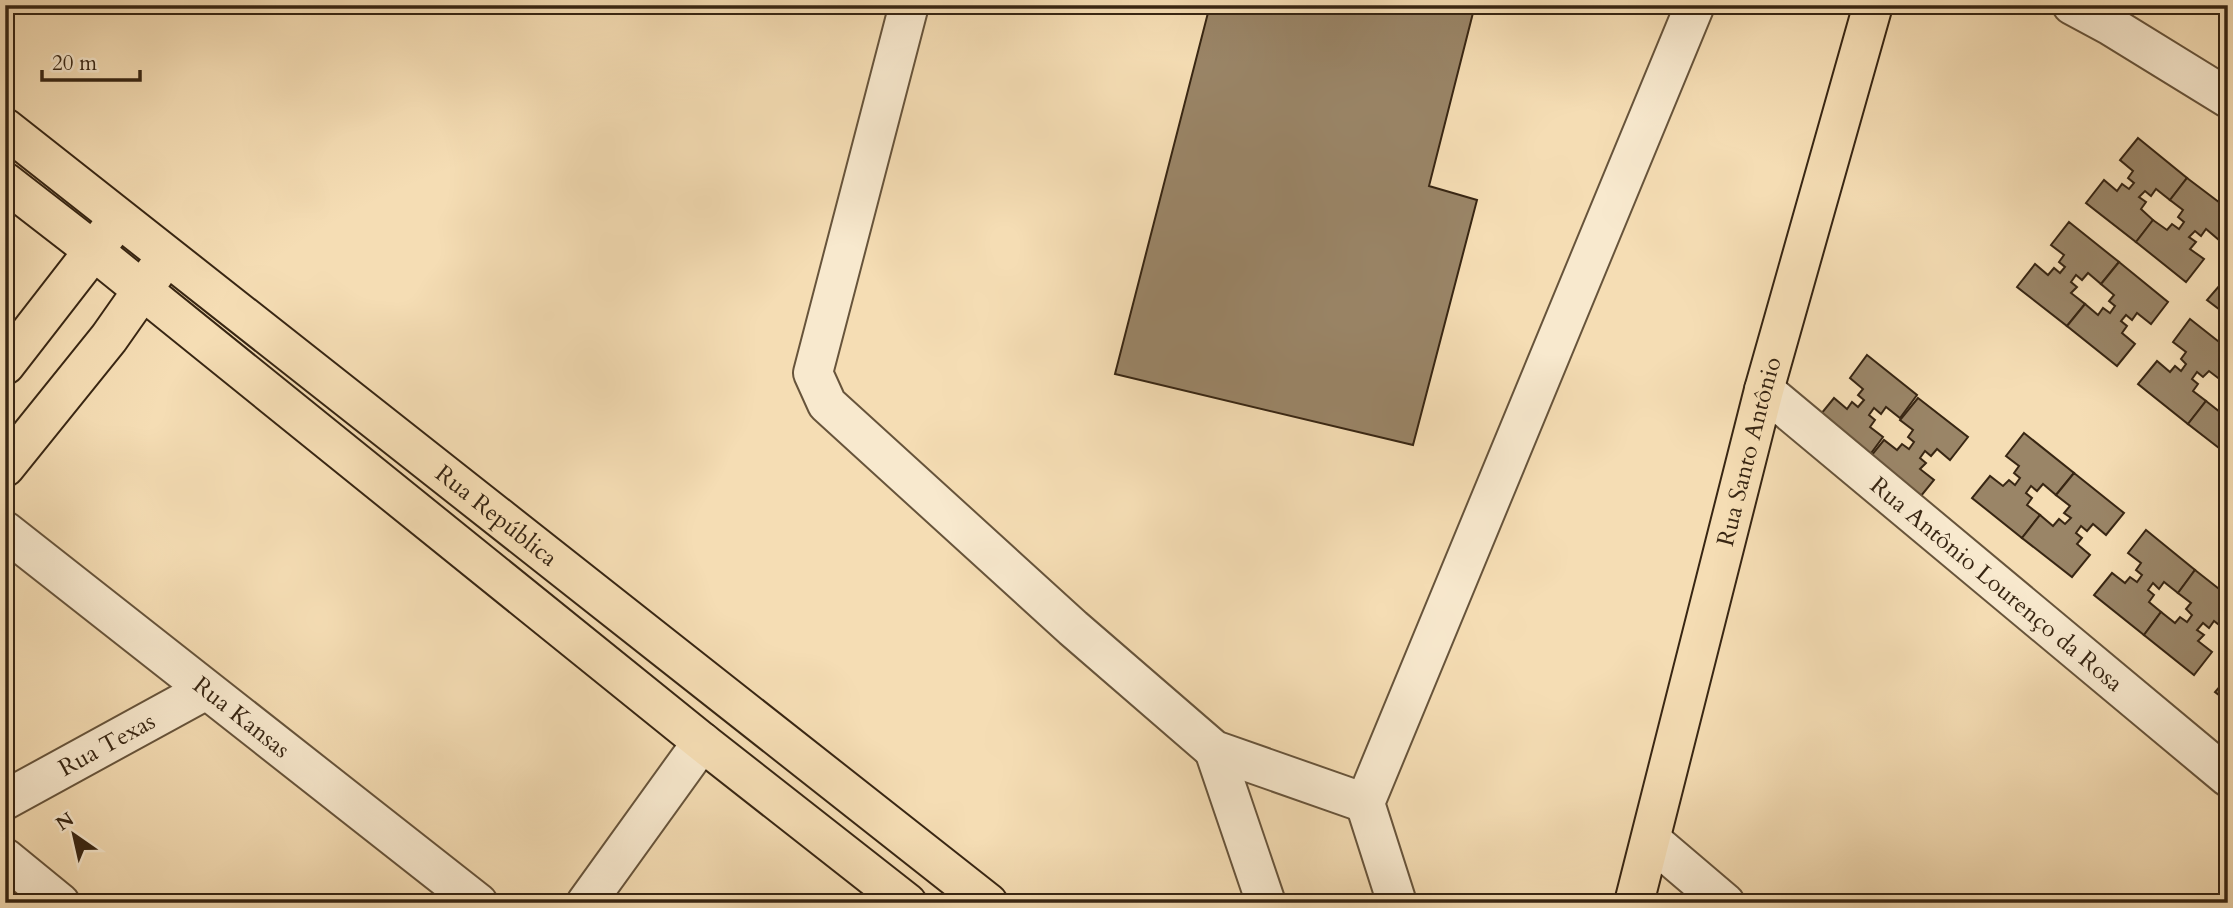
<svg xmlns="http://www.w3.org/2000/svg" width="2233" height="908" font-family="Cardo,serif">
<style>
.building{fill:#9a8567;stroke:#382613;stroke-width:2}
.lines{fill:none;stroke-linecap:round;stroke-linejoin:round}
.minor-casing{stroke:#67543b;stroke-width:42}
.major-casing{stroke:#382613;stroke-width:42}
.minor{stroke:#f8e9ce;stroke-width:38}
.major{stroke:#f5ddb4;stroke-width:38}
.labels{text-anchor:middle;stroke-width:6;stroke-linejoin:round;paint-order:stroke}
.street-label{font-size:24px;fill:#382613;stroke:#f8e9ce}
</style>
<rect width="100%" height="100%" fill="#f5ddb4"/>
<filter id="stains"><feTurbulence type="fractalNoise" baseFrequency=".00286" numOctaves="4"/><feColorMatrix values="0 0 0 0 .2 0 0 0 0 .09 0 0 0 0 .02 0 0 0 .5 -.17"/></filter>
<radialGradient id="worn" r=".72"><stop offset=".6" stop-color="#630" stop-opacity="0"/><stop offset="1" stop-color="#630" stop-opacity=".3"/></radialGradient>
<!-- building -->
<g class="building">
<polygon points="1210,5 1475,5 1429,186 1477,200 1413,445 1115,374"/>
<polygon points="2138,138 2187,178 2170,200 2156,189 2151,196 2145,191 2139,197 2146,202 2141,209 2153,220 2136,242 2086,203 2104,180 2117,191 2122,184 2129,189 2134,183 2128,178 2133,171 2120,160"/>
<polygon points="2187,178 2228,209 2228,229 2219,240 2206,229 2201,236 2195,231 2189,237 2196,242 2190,249 2204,259 2186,282 2136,242 2153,220 2167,230 2172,224 2179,229 2184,222 2178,217 2183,210 2170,200"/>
<polygon points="2069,222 2119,262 2101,284 2088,273 2082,280 2076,275 2071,282 2077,287 2071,293 2085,304 2067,326 2017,287 2035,264 2048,275 2054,268 2060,273 2065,267 2059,262 2064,255 2051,245"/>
<polygon points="2119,262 2168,302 2151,324 2137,313 2132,320 2126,315 2121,321 2127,326 2122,333 2135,344 2117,366 2067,326 2085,304 2098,315 2103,308 2110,313 2115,306 2109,301 2114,295 2101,284"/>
<polygon points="2226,278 2228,279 2228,316 2207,300"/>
<polygon points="2190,319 2228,349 2228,374 2222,381 2209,371 2203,377 2197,372 2192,379 2198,384 2193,391 2206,401 2188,424 2138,384 2157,361 2170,372 2175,366 2181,371 2186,364 2181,359 2186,352 2173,342"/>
<polygon points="1867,355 1917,395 1900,418 1886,407 1881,414 1874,408 1869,415 1875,420 1870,427 1883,437 1866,460 1816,420 1834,398 1847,409 1852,402 1858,407 1864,400 1858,395 1863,389 1850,378"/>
<polygon points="1918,398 1968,437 1950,460 1937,449 1931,456 1925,451 1920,458 1926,463 1920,469 1934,480 1916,502 1866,462 1884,440 1897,450 1902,444 1909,449 1914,442 1908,437 1913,430 1900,420"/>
<polygon points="2206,401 2220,412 2225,405 2228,407 2228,455 2188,424"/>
<polygon points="2024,433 2074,473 2056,495 2043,484 2037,491 2031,486 2026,493 2032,498 2027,505 2040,515 2022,538 1972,498 1990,476 2003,486 2009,480 2015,485 2020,478 2014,473 2019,466 2006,456"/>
<polygon points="2074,473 2124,513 2106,535 2093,524 2087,531 2081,526 2076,533 2082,538 2077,544 2090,555 2072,577 2022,538 2040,515 2053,526 2059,519 2065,524 2071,518 2064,513 2070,506 2056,495"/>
<polygon points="2146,530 2195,570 2178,593 2164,582 2159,589 2153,583 2148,590 2154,595 2149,602 2161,612 2144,635 2094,595 2112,573 2125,583 2130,577 2137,582 2142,575 2136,570 2141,563 2128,553"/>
<polygon points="2195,570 2228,596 2228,632 2214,621 2209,628 2203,623 2197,630 2204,635 2198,641 2212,652 2194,675 2144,635 2161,612 2175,623 2180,617 2187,622 2192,615 2186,609 2191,603 2178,593"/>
<polygon points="2228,677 2228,702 2215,692"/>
</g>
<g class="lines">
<!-- minor casing -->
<g class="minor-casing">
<g id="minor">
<polyline points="909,5 813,373 827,404 1073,628 1214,750 1365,803"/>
<polyline points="2072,5 2111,26 2228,98"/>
<path id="s1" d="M1764,390L2228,777"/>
<path id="s2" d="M5,531L478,903"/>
<polyline points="1214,750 1266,903"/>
<path id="s3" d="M5,800L206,690"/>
<polyline points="1651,840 1725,903"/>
<polyline points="5,858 60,903"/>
<polyline points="586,903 702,742"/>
<polyline points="1397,903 1365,803 1695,5"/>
</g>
</g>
<!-- major casing -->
<g class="major-casing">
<g id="major">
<path id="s4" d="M5,128L988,903"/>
<polyline points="5,182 94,251 702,742 907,903"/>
<polyline points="5,365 109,231"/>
<polyline points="5,467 109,338 156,271"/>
<path id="s5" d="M1634,903L1764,390L1873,5"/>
</g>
</g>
<!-- minor -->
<use href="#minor" class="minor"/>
<!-- major -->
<use href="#major" class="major"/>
</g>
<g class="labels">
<!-- street labels -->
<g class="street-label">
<text dy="8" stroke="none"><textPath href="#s5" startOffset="466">Rua Santo Antônio</textPath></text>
<text dy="8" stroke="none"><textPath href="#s4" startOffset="626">Rua República</textPath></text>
<text dy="8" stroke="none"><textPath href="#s1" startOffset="303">Rua Antônio Lourenço da Rosa</textPath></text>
<text dy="8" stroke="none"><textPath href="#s2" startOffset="301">Rua Kansas</textPath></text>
<text dy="8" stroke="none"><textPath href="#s3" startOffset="116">Rua Texas</textPath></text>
</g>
</g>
<!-- margin -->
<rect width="2233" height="908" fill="none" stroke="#f5ddb4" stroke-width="28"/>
<rect x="7" y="7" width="2219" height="894" fill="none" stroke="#382613" stroke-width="3.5"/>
<rect x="14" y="14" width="2205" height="880" fill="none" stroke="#382613" stroke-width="2"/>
<!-- north arrow -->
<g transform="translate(74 835) rotate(326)" stroke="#f8e9ce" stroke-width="5" paint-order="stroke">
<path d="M0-5L12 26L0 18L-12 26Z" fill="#382613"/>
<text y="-10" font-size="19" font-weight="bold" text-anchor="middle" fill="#382613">N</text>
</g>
<!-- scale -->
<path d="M42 70v10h98v-10" fill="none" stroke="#382613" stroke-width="3.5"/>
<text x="52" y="70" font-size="21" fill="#382613" stroke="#f8e9ce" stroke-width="5" paint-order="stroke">20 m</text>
<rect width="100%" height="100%" filter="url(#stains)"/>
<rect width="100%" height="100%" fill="url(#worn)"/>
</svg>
